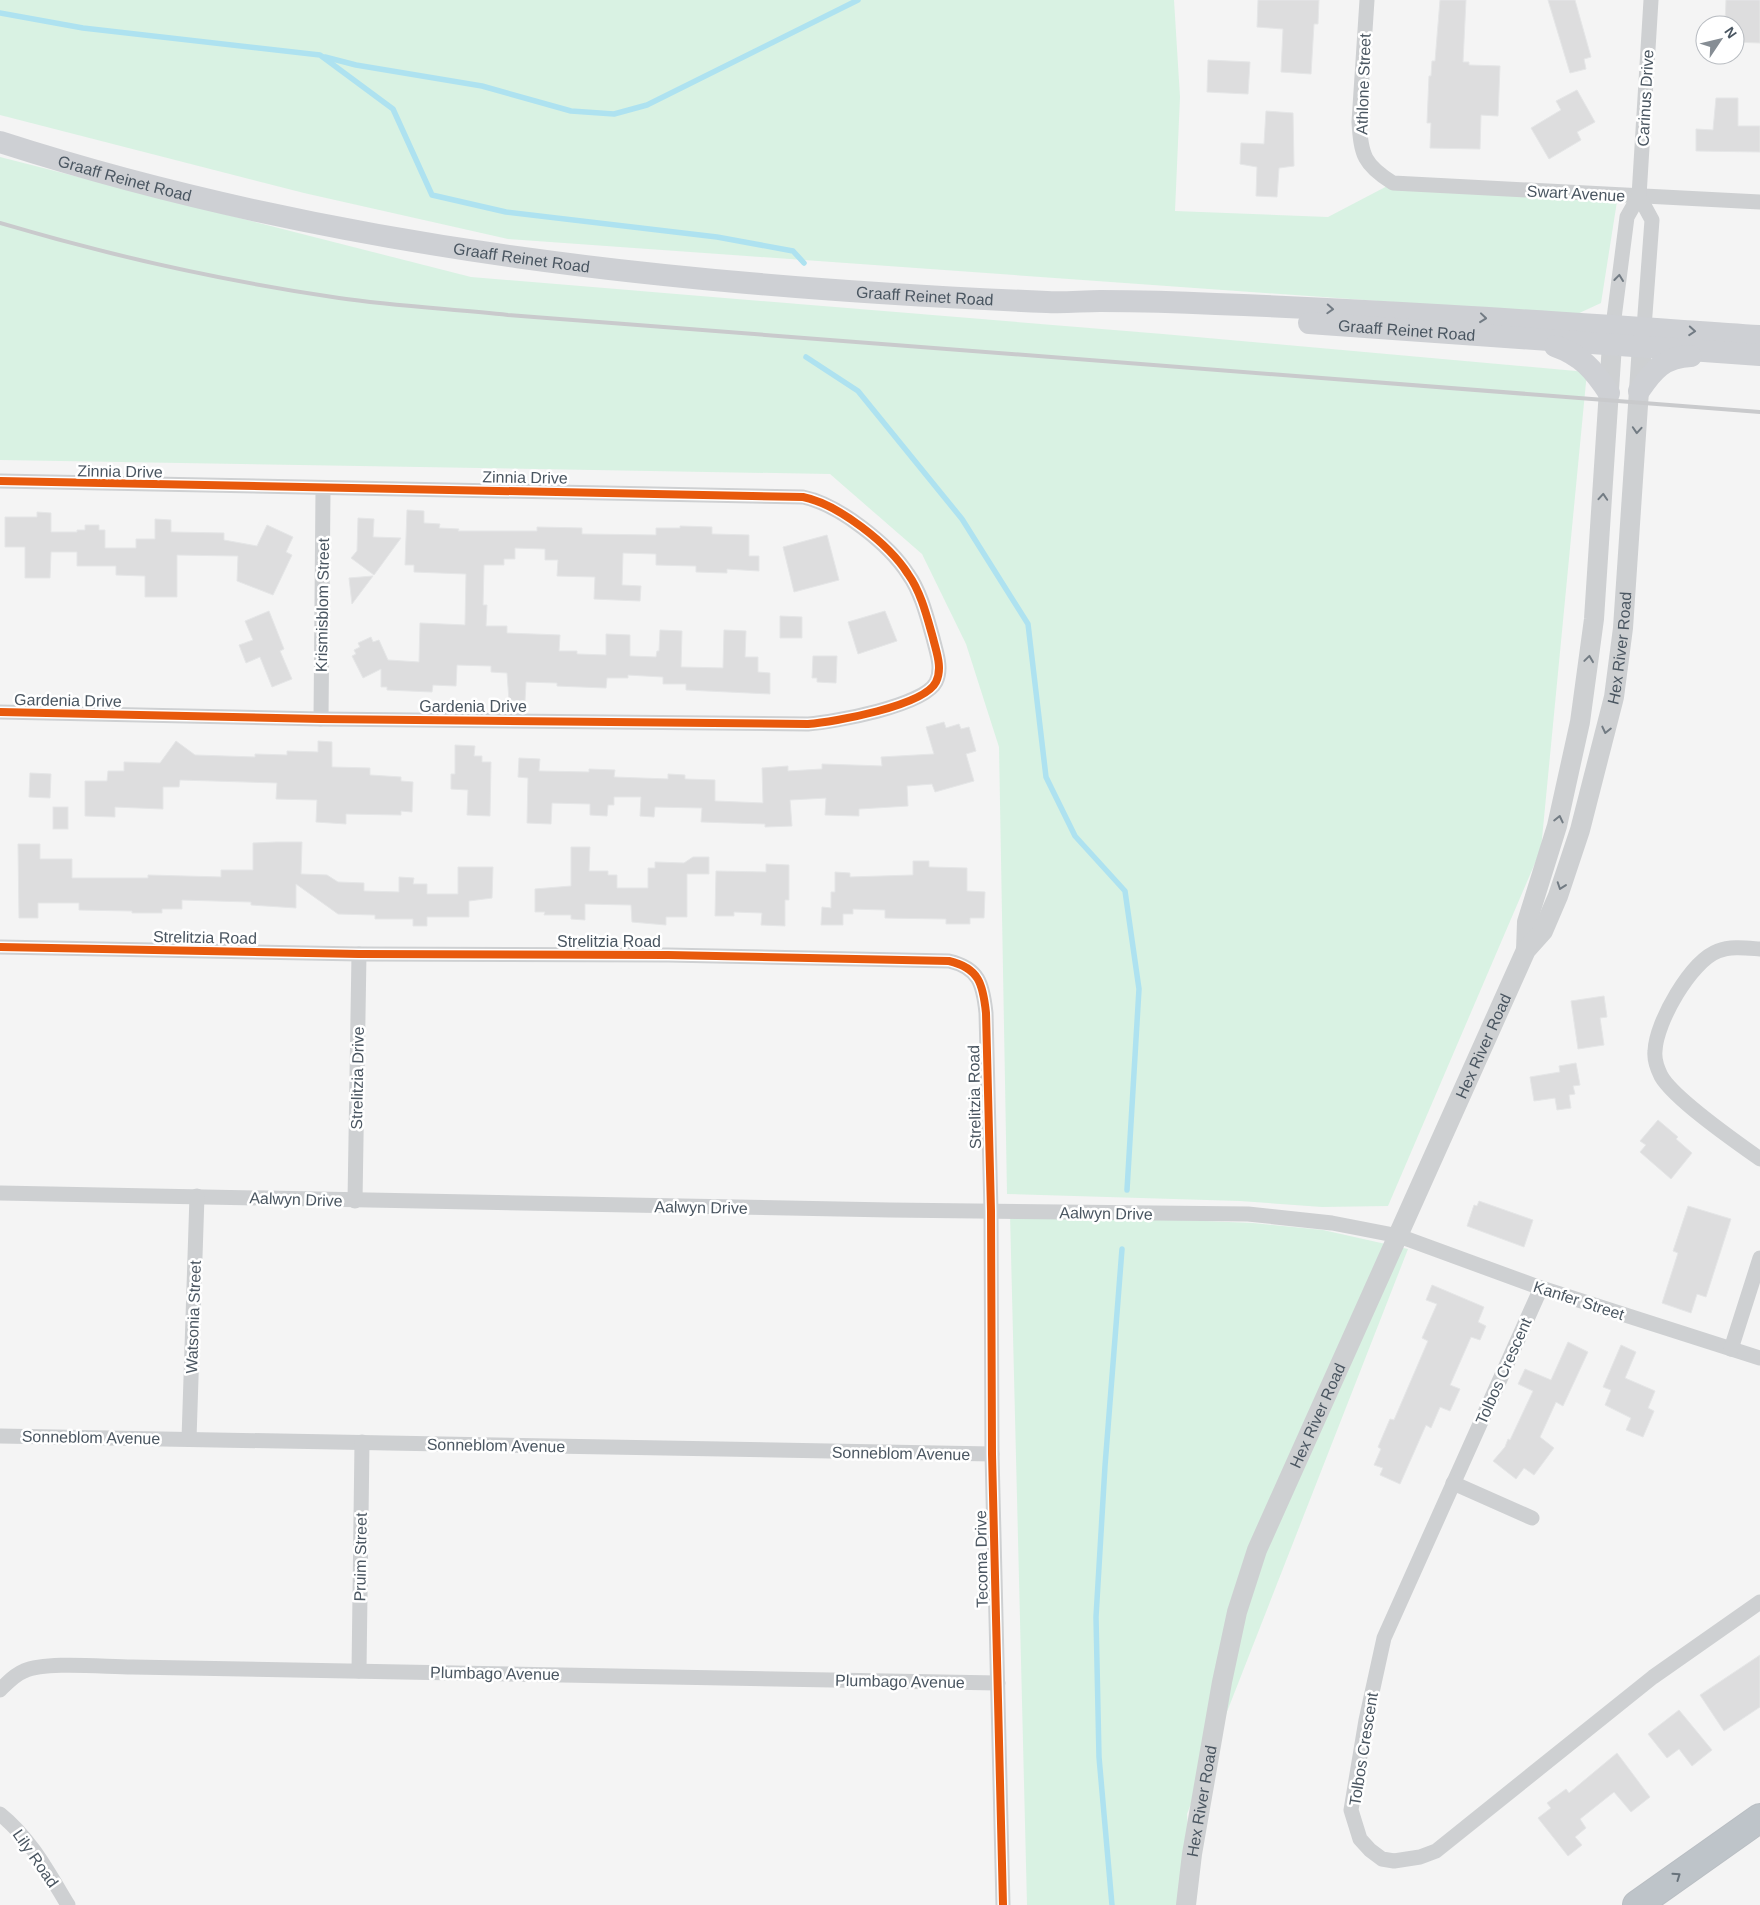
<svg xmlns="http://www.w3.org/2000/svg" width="1760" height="1905" font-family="Arial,sans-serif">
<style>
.green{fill:#d9f2e3}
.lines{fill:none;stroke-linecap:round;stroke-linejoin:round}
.stream{stroke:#aee2f0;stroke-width:5.5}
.building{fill:#ddddde;stroke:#e5e6e7}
.motorway-casing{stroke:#b9bec3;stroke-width:30}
.minor{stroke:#ced0d2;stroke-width:15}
.tertiary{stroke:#ced0d2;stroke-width:20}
.secondary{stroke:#ced0d4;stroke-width:22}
.motorway{stroke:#bec4c9;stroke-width:28}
.rail{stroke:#c9cacc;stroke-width:4}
.cycleway-casing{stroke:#fff;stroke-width:11}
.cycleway{stroke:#e8590c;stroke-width:8}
.oneway{stroke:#727b83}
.oneway2{stroke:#727b84}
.oneway3{stroke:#67727b}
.labels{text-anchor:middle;stroke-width:5;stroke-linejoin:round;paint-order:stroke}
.street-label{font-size:16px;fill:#4a5661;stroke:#fff}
</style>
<rect width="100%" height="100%" fill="#f4f4f4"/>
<!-- green -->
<g class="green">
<polygon points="0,0 1174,0 1180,97 1175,211 1328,217 1393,183 1618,195 1601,303 1575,315 508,239 304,193 0,115"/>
<polygon points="0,157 471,277 1163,334 1587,372 1541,849 1388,1206 1322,1207 1240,1201 1007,1194 999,747 966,644 922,554 830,474 0,460"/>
<polygon points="1010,1213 1253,1223 1323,1230 1408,1249 1187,1814 1193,1905 1027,1905"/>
</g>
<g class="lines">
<!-- stream -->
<g class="stream">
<polyline points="0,13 83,28 320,55 393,109 432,195 506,212 717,237 793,251 804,263"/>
<polyline points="325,57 356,65 482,86 571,111 614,114 647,105 858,0"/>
<polyline points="806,357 858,391 962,519 1028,624 1046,777 1075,836 1125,891 1139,989 1127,1190"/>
<polyline points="1112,1905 1099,1757 1096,1617 1105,1466 1122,1249"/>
</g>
</g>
<!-- building -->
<g class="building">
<polygon points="1258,0 1319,0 1318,24 1314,24 1311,74 1281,72 1283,29 1257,27"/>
<polygon points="1440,0 1466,0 1463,62 1469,62 1469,65 1500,66 1498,116 1481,115 1480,149 1430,148 1431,123 1427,123 1429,76 1431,76 1432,61 1435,61"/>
<polygon points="1548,0 1575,0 1591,57 1584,59 1586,69 1570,73"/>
<polygon points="1726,0 1760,0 1760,43 1735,42 1735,25 1725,25"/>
<polygon points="1208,60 1250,62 1248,94 1207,92"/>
<polygon points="1577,90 1595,122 1577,132 1581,140 1549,159 1531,128 1561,110 1556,101"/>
<polygon points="1716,98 1738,98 1738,126 1760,126 1760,152 1696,151 1696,129 1713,130"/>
<polygon points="1266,111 1293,113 1294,166 1279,168 1277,197 1256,196 1257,167 1240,164 1241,143 1264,144"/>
<polygon points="407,510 424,511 424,523 440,524 439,528 459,529 458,531 537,531 537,527 582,528 582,534 656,535 656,528 680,528 680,526 712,527 712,534 749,535 749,556 759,556 759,571 727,569 727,573 696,572 696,566 656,565 656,554 623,553 622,585 641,586 640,601 594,599 595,577 557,576 558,560 545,560 545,549 515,548 515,559 504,559 504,565 484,565 483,605 487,605 486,626 507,626 507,633 560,635 559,651 577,651 577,654 606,655 606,634 630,635 630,656 656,657 657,651 659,651 660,630 682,631 681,667 723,668 724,630 746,631 745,657 758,657 758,672 770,673 770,694 686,690 686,684 663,684 663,677 628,675 628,678 607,678 606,688 557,686 557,683 526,682 525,701 509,700 507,673 491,672 491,666 457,665 456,686 433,685 432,692 387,690 387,687 381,687 381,669 363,678 352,656 356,654 354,650 360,647 358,643 371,637 373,642 379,640 388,660 419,662 420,623 465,625 466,574 414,572 414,565 405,565"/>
<polygon points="37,512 51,513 51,532 77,532 77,530 85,530 85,525 99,525 99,530 105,530 105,548 136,548 136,539 155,539 155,519 171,520 171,532 224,533 224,540 257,546 267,525 293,537 286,552 292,555 273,595 237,581 238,556 177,555 177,597 145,597 145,576 116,575 116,566 77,566 77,552 51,552 50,578 25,578 25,547 5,547 5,517 37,517"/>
<polygon points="358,518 374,519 373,537 401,538 374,575 351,558 357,551"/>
<polygon points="827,535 839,580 794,592 783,547"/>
<polygon points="373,576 352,604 349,578"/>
<polygon points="269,611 284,649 280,651 292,679 272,687 260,657 246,663 239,645 253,640 245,621"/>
<polygon points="885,611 897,641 858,654 848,622"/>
<polygon points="780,616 802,617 802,638 780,638"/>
<polygon points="813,656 837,656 836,683 817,682 817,678 812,678"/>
<polygon points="944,722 946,728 959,724 961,729 969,727 976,751 966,754 974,781 935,792 932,784 907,786 908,806 859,809 859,816 825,815 826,798 790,800 792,826 765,827 765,824 701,822 702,808 655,807 654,817 640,816 641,797 614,797 614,805 608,805 607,816 590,815 590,804 552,803 551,824 527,823 528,778 518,777 519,758 540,759 539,771 589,772 589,769 615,770 614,777 668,779 668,774 685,775 685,779 715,780 715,801 763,803 762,768 788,766 788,771 822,769 822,764 882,766 881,757 934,754 926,727"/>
<polygon points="176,741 195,755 255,757 255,754 287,755 287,751 318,752 318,741 332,742 332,767 370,768 370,775 401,777 401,781 413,782 412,812 401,811 401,815 346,814 346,824 316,822 317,800 276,799 277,783 180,780 179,787 163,787 163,809 115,807 115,817 85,816 85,781 107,781 108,771 124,771 124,762 160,763"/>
<polygon points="455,745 475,746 474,756 482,756 482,762 491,762 490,816 467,815 468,790 451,789 451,774 455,774"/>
<polygon points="30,773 51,774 50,798 29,797"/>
<rect x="53" y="807" width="15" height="22"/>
<polygon points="276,842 302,842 301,874 327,875 338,882 364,883 364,891 399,892 399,877 414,878 413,884 427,884 427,894 458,894 458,867 493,867 492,898 469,901 469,917 427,917 427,926 413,926 413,919 375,919 375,915 338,914 296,884 296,908 251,905 251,902 182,900 182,909 162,909 162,913 132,913 132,911 79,910 79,903 38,903 38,918 19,918 18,844 40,844 40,859 72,859 72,878 148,878 148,875 221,877 221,870 253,870 253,843"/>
<polygon points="571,847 590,847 589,871 608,871 608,875 617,875 617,888 648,888 648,868 655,868 655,862 684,863 693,857 709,857 709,874 687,874 687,917 666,917 666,925 632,922 631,905 585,904 585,920 571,919 571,915 544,915 545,912 535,912 535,889 571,886"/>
<polygon points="913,861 929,861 929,867 967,868 967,891 985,892 984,918 970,918 970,924 946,924 946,919 885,918 885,910 853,909 853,914 843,914 843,925 821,925 822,907 831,908 831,892 835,892 835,872 850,873 850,877 913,875"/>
<polygon points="766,864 789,865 789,900 785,900 785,926 761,925 762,913 734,912 734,916 715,916 716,871 766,872"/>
<polygon points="1604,996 1607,1017 1600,1018 1604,1045 1578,1049 1571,1001"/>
<polygon points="1576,1063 1580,1085 1573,1086 1575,1094 1569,1095 1571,1108 1557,1110 1555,1098 1534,1101 1530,1077 1560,1072 1559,1066"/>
<polygon points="1658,1120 1678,1137 1676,1139 1692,1153 1671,1179 1640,1152 1646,1145 1640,1141"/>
<polygon points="1479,1201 1533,1220 1524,1247 1467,1226 1474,1205 1477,1206"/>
<polygon points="1688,1206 1731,1219 1706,1297 1697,1294 1691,1313 1662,1303 1678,1253 1673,1251"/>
<polygon points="1432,1285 1484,1307 1478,1322 1486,1326 1480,1340 1471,1337 1450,1385 1460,1389 1450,1411 1440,1407 1431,1428 1426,1425 1400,1484 1380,1475 1383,1468 1374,1465 1381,1449 1378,1447 1390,1419 1394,1420 1428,1341 1422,1338 1437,1304 1426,1300"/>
<polygon points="1568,1342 1588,1352 1563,1406 1556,1402 1540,1437 1554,1448 1534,1475 1524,1468 1516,1479 1493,1461 1505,1447 1508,1439 1510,1440 1533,1391 1518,1384 1525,1369 1551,1380"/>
<polygon points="1621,1345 1636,1352 1625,1378 1655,1391 1648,1408 1654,1411 1643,1437 1626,1430 1631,1418 1605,1405 1611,1390 1603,1387"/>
<polygon points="1760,1655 1760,1707 1724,1731 1700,1695"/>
<polygon points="1679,1710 1712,1750 1692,1766 1679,1749 1667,1758 1648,1734"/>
<polygon points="1617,1753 1650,1797 1631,1812 1614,1792 1580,1819 1586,1828 1575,1837 1582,1845 1568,1856 1538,1818 1551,1808 1547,1803 1566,1789 1569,1793"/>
</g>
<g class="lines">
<!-- motorway casing -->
<g class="motorway-casing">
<polyline id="motorway" points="1637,1905 1760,1818"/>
</g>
<!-- minor -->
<g class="minor">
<path d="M1367,0L1359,122C1361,155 1364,165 1393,183L1760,202"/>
<polyline points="1639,196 1652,220 1644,328"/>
<polyline points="1613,326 1627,217 1639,196 1651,0"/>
<path d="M0,481C268,488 536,491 803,497C838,504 889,544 908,574C921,592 927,617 933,638C936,651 943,668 936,682C924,706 834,722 808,724L321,719L0,712"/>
<polyline points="321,719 323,490"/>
<path d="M0,947L359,954L668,955L949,961C979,968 983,984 986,1013L991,1211L992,1454L1003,1905"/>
<path d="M1760,949C1746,948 1731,946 1718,951C1691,961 1656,1022 1655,1051C1654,1060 1657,1068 1661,1076C1674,1099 1736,1142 1760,1159"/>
<polyline points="0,1193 890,1210 1248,1214 1332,1223 1399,1236 1541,1288 1760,1358"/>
<polyline points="355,1201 359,954"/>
<polyline points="1541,1288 1384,1638 1366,1720 1351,1810 1360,1839 1370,1850 1382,1859 1394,1861 1420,1857 1436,1851 1653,1677 1760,1602"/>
<polyline points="1731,1349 1760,1258"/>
<polyline points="0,1436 992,1454"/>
<polyline points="189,1439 197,1196"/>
<polyline points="1453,1483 1532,1518"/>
<polyline points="359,1671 362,1442"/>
<path d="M0,1690C7,1683 14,1675 24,1671C47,1661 104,1667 132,1667L998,1683"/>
<path d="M0,1814C30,1838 48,1872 68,1905"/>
</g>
<!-- tertiary -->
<g class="tertiary">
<polyline points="1526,950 1527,922 1557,826 1580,722 1594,619 1613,329"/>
<path id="s1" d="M1186,1905L1192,1854L1222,1682L1237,1612L1257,1550L1526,950L1543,931L1558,896L1580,830L1614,697L1623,628L1643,331"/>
</g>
<!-- secondary -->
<g class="secondary">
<path id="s2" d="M0,142C338,251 694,287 1047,302C1065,303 1083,301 1100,301C1139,301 1178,302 1216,304C1398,311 1579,324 1760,336"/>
<path id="s3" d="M1309,323L1760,355"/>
<path d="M1555,346C1581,355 1594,370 1609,393"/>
<path d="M1639,391C1653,370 1664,357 1691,356"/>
</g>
<!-- motorway -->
<use href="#motorway" class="motorway"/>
<!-- rail -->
<path class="rail" d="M0,223C111,256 224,281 339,298C395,306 452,309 508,315L1760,412"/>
<!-- cycleway casing -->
<g class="cycleway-casing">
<g id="cycleway">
<path d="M0,481C268,488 536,491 803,497C838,504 889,544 908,574C921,592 927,617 933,638C936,651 943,668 936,682C924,706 834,722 808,724L321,719L0,712"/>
<path d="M0,947L359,954L668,955L949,961C979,968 983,984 986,1013L991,1211L992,1454L1003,1905"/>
</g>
</g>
<!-- cycleway -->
<use href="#cycleway" class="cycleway"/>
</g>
<!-- one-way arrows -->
<defs><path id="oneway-chevron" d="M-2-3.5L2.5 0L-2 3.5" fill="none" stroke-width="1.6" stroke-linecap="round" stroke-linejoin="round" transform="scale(1.25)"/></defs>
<g class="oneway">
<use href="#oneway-chevron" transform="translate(1619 278) rotate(-83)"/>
<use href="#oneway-chevron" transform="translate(1637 430) rotate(94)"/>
<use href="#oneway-chevron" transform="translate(1603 497) rotate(-86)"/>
<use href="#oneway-chevron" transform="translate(1589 659) rotate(-82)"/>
<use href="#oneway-chevron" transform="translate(1606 730) rotate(103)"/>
<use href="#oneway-chevron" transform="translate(1559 819) rotate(-77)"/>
<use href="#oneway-chevron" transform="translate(1561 886) rotate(109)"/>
</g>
<g class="oneway2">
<use href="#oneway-chevron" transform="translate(1330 309) rotate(3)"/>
<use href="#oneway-chevron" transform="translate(1483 318) rotate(6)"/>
<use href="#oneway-chevron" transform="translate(1692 331) rotate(4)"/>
</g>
<use class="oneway3" href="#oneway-chevron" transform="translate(1677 1876) rotate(-35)"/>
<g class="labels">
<!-- street labels -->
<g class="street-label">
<text transform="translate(1363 84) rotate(-88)" y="6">Athlone Street</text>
<text transform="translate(1645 98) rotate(-87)" y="6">Carinus Drive</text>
<text dy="6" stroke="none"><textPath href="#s2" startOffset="130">Graaff Reinet Road</textPath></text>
<text transform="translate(1576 193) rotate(3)" y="6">Swart Avenue</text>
<text dy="6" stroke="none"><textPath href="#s2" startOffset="535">Graaff Reinet Road</textPath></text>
<text dy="6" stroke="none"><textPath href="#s2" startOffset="940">Graaff Reinet Road</textPath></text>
<text dy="6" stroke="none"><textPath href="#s3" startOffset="98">Graaff Reinet Road</textPath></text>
<text transform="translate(120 471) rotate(1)" y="6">Zinnia Drive</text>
<text transform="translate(525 477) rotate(1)" y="6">Zinnia Drive</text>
<text transform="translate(322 605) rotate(-89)" y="6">Krismisblom Street</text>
<text dy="6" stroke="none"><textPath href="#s1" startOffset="1340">Hex River Road</textPath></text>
<text transform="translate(68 700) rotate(1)" y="6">Gardenia Drive</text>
<text x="473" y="712">Gardenia Drive</text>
<text transform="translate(205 937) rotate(1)" y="6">Strelitzia Road</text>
<text x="609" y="947">Strelitzia Road</text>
<text dy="6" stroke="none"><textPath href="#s1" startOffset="915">Hex River Road</textPath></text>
<text transform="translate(357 1078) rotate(-89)" y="6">Strelitzia Drive</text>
<text transform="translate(974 1097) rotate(-91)" y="6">Strelitzia Road</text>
<text transform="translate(296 1199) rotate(2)" y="6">Aalwyn Drive</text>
<text transform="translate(701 1207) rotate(1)" y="6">Aalwyn Drive</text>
<text transform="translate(1106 1213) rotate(1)" y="6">Aalwyn Drive</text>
<text transform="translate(1579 1300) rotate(18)" y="6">Kanfer Street</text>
<text transform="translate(193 1317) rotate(-88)" y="6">Watsonia Street</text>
<text transform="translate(1503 1371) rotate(-66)" y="6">Tolbos Crescent</text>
<text dy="6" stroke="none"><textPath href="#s1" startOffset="510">Hex River Road</textPath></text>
<text transform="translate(91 1437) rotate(1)" y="6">Sonneblom Avenue</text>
<text transform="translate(496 1445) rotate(1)" y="6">Sonneblom Avenue</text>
<text transform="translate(901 1453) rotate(1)" y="6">Sonneblom Avenue</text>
<text transform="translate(360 1557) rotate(-89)" y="6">Pruim Street</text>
<text transform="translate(981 1559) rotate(-91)" y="6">Tecoma Drive</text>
<text transform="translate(495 1673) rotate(1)" y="6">Plumbago Avenue</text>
<text transform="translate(900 1681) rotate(1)" y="6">Plumbago Avenue</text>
<text transform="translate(1363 1749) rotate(-81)" y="6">Tolbos Crescent</text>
<text dy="6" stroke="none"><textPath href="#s1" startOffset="105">Hex River Road</textPath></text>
<text transform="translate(36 1858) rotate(55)" y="6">Lily Road</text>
</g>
</g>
<!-- north arrow -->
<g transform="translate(1720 40) rotate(55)"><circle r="24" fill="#ffffff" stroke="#b7bbc0"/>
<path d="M0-4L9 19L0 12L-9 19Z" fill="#868d94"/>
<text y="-8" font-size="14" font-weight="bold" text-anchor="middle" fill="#4a5661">N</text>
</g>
</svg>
